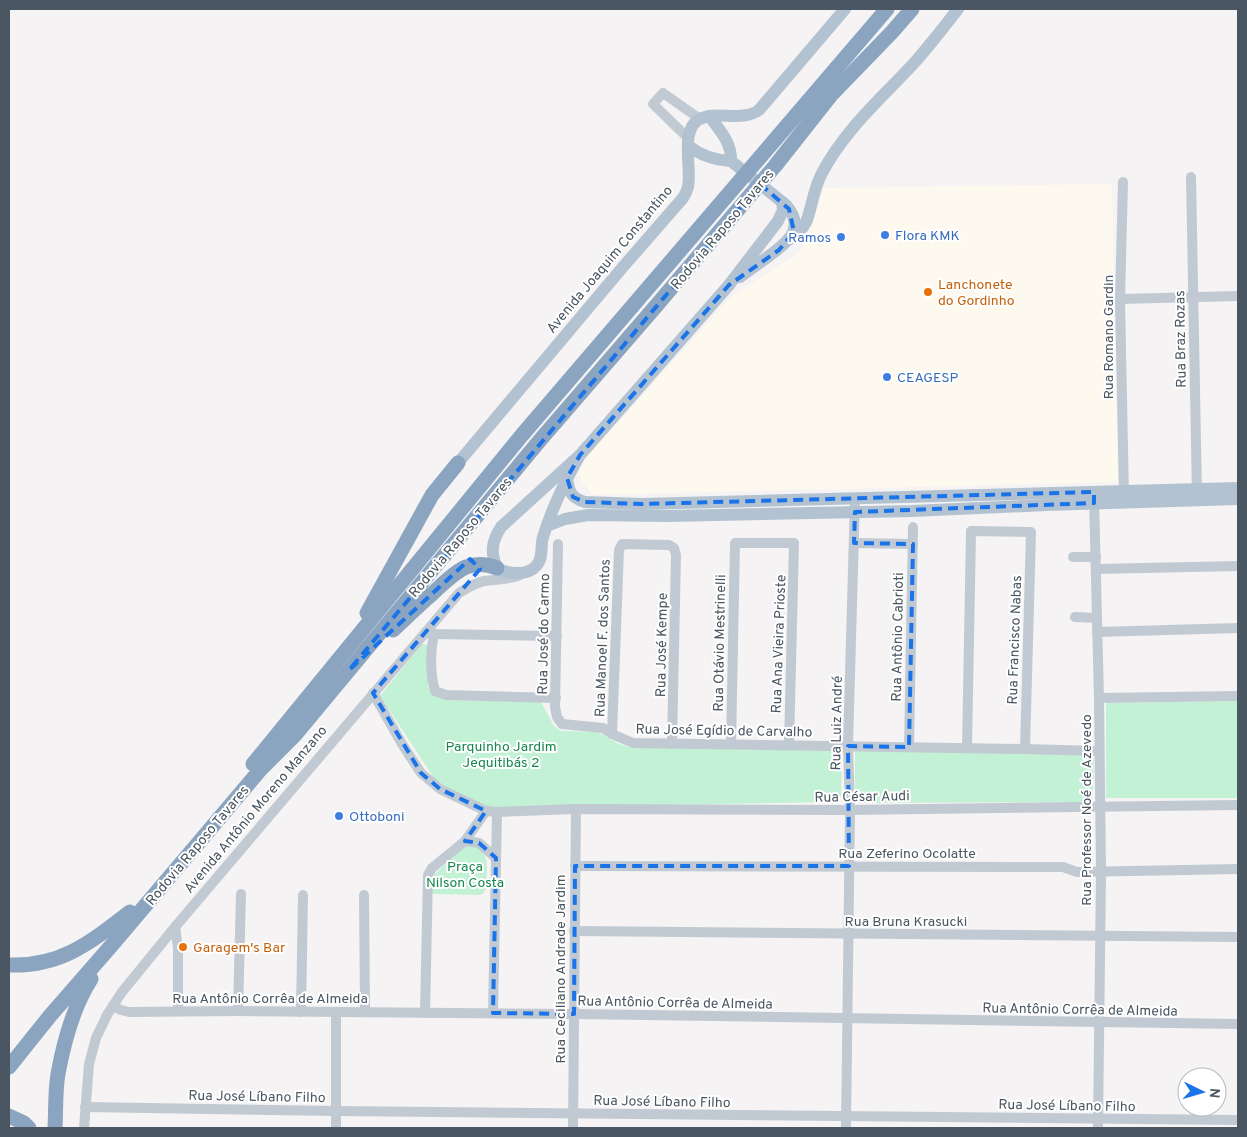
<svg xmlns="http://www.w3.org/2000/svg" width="1247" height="1137" font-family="Overpass,sans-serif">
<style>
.commercial{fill:#fdf9ef}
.green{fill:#c3f1d5}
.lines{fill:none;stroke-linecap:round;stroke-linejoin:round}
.minor{stroke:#c1cad2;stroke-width:10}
.major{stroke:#b3c2d1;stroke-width:12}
.highway{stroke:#8ba5c1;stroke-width:15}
.marked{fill:none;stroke:#1a73e8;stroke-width:4;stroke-dasharray:10 6;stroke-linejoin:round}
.shop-dot{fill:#3f7fe0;stroke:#fff;stroke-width:2}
.food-dot{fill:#e8710a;stroke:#fff;stroke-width:2}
.labels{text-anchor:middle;stroke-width:4;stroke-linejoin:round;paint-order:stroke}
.street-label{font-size:14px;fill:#4a5661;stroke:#fff}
.shop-label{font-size:14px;fill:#366cbe;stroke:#fff;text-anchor:start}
.food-label{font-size:14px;fill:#c56008;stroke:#fff;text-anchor:start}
.park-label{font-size:14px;fill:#17864f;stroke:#fff}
</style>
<rect width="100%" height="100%" fill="#f5f3f3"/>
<!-- commercial -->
<polygon class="commercial" points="1112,184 1118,482 592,495 581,480 578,469 586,458 733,295 795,256 808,240 824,188"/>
<!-- green -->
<g class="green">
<path d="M422,644H425L428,646V687C434,694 438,698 447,700L541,702L554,726L561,731L598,732L617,743L628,747L834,751L840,756L842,764L841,796L838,801L834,802L490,808L443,785L434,778L380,696Z"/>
<polygon points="1238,701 1238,798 1106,798 1106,703"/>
<polygon points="855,750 1090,752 1094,759 1093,795 1089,802 862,803 855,793"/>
<path d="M466,846C492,845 487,870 486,887L485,891L481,895L433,894L429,892L431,879L434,875L459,850Z"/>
</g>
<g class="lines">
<!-- minor -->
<g class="minor">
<polyline points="688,138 653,104 663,93 700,119"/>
<polyline points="1191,177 1197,496"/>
<polyline points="1123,182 1120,299 1124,496"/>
<polyline points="1120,299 1238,296"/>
<polyline points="1094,498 1099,698 1101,871 1098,1128"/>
<polyline points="854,543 913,544"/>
<polyline points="558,544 555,707 557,717 562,724 603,728 612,734 633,743 1025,749 1099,751"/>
<polyline points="1073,557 1096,557"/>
<polyline points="1096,569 1238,566"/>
<polyline points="1075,617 1097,618"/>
<polyline points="1097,632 1238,628"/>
<path d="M425,633L434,634C430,652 430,674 435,691L446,695L556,698"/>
<polyline points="434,634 557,636"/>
<polyline points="373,693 402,744 421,773 440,789 486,811 497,812 576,809 850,810 1238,805"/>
<polyline points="1099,698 1238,696"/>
<polyline points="612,734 619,550 622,544 669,545 674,548 676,555 672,744"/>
<polyline points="731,744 735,543 794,543 789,745"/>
<polyline points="909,747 913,527"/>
<polyline points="967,748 971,531 1031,532 1025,749"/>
<polyline points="465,841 479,843 496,858"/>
<polyline points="575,866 1063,867 1077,872 1238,869"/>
<polyline points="364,895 365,1012"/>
<polyline points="175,927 178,948 178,1011"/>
<polyline points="574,931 1238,937"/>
<polyline points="113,1006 121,1010 129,1012 238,1011 574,1014 1238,1024"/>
<polyline points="238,1011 241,894"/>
<polyline points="301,1012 303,895"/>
<polyline points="336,1012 336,1128"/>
<polyline points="425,1013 428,875 432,868 465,841 486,811"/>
<polyline points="493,1013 497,812"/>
<polyline points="85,1107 336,1111 1238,1120"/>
<path d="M84,1128L89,1064L96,1038L107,1015L122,992L175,927L459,593C467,588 475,583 484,581C497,579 509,580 520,575"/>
<polyline points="573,1128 576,809"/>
<polyline points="846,1128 850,810 848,746 855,498"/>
</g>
<!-- major -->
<g class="major">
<path d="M709,116C719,129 732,143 731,161"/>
<path d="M689,146C701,156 715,160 731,161L786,205C806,228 788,242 769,256C759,263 750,270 740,277"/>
<path d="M790,239L803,227L807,220C812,205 814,188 822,173C845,129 882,98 915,62C930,45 944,27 958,9"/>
<path d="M580,455C565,481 552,508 543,537C540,547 544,558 536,566C528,576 507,574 497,568C490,552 492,541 501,527L580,455L729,285L778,221L783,210L782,202"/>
<path d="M458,463L622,268L683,198C685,195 687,191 688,187C692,168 680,132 698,120C716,109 741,123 759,110L845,9"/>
<path d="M567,478C569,492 571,498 585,502L642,504L1238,488"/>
<polyline points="547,526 565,519 588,515 668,516 912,511 1047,505 1238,499"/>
</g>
<!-- highway -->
<g class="highway">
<polyline points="367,613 432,495 458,463"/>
<path d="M393,630C406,618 419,605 433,593C443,584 454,572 466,567C477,563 487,564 497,568"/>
<polyline points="253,764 522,435 887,9"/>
<path d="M9,965C61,967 91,942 130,912"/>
<polyline points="9,1067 49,1017 111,946 261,769 295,735 541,439 656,306 775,166 831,95 892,32 912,9"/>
<polyline points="9,1116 24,1123 29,1128"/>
<path d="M55,1128C56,1110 55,1091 58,1074C64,1041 73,1007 91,979"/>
</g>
</g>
<!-- marked area -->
<path class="marked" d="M760,184L789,209L794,232L779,250L729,285L580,455L567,478L573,497L585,502L642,504L1094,492V503L855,512L854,543L913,544L909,747L848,746L849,866H575L574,1014L493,1013L496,858L479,843L465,841L486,811L440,789L421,773L373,693L480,569L470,559L349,670Z"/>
<!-- markers -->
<g class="shop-dot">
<circle cx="885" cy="235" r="5"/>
<circle cx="841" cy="237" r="5"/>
<circle cx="887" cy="377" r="5"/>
<circle cx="339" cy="816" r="5"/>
</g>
<g class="food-dot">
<circle cx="928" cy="292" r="5"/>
<circle cx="183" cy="947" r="5"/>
</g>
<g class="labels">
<!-- street labels -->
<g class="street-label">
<text transform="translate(722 229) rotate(-50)" y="5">Rodovia Raposo Tavares</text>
<text transform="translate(609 259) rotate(-50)" y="5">Avenida Joaquim Constantino</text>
<text transform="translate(1108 337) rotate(-90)" y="5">Rua Romano Gardin</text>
<text transform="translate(1180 339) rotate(-91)" y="5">Rua Braz Rozas</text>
<text transform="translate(460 537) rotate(-50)" y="5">Rodovia Raposo Tavares</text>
<text transform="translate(543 634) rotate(-89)" y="5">Rua José do Carmo</text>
<text transform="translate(897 637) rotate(-89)" y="5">Rua Antônio Cabrioti</text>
<text transform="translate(602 638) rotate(-88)" y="5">Rua Manoel F. dos Santos</text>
<text transform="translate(1014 640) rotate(-88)" y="5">Rua Francisco Nabas</text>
<text transform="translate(719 643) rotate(-89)" y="5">Rua Otávio Mestrinelli</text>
<text transform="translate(778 644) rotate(-88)" y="5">Rua Ana Vieira Prioste</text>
<text transform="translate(661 645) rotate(-89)" y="5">Rua José Kempe</text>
<text transform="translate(836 723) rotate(-89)" y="5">Rua Luiz André</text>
<text transform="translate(724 730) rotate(1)" y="5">Rua José Egídio de Carvalho</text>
<text transform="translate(862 796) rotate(-1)" y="5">Rua César Audi</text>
<text transform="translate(255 809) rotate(-50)" y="5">Avenida Antônio Moreno Manzano</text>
<text transform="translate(1086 810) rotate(-90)" y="5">Rua Professor Noé de Azevedo</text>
<text transform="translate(197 845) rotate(-50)" y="5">Rodovia Raposo Tavares</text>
<text x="907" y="858">Rua Zeferino Ocolatte</text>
<text x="906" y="926">Rua Bruna Krasucki</text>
<text transform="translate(560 969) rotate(-90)" y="5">Rua Ceciliano Andrade Jardim</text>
<text x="270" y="1003">Rua Antônio Corrêa de Almeida</text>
<text transform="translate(675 1002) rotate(1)" y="5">Rua Antônio Corrêa de Almeida</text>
<text transform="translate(1080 1009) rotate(1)" y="5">Rua Antônio Corrêa de Almeida</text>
<text transform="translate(257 1096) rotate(1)" y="5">Rua José Líbano Filho</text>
<text transform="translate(662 1101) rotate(1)" y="5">Rua José Líbano Filho</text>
<text transform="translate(1067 1105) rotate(1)" y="5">Rua José Líbano Filho</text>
</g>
<!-- shop labels -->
<g class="shop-label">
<text x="895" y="240">Flora KMK</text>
<text x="831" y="242" text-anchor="end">Ramos</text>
<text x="897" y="382">CEAGESP</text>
<text x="349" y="821">Ottoboni</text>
</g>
<!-- food labels -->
<g class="food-label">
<text x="938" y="289">Lanchonete<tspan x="938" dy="16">do Gordinho</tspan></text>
<text x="193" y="952">Garagem's Bar</text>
</g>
<!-- park labels -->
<g class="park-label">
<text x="501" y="751">Parquinho Jardim<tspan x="501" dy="16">Jequitibás 2</tspan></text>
<text x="465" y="871">Praça<tspan x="465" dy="16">Nilson Costa</tspan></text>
</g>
</g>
<!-- border -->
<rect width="1247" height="1137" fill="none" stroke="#4a5661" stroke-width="20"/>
<!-- north arrow -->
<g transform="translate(1202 1092) rotate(95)"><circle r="24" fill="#ffffff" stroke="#b7bbc0"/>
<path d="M0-4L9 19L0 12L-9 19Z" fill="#1a73e8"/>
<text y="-8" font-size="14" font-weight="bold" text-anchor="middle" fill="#4a5661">N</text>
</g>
</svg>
